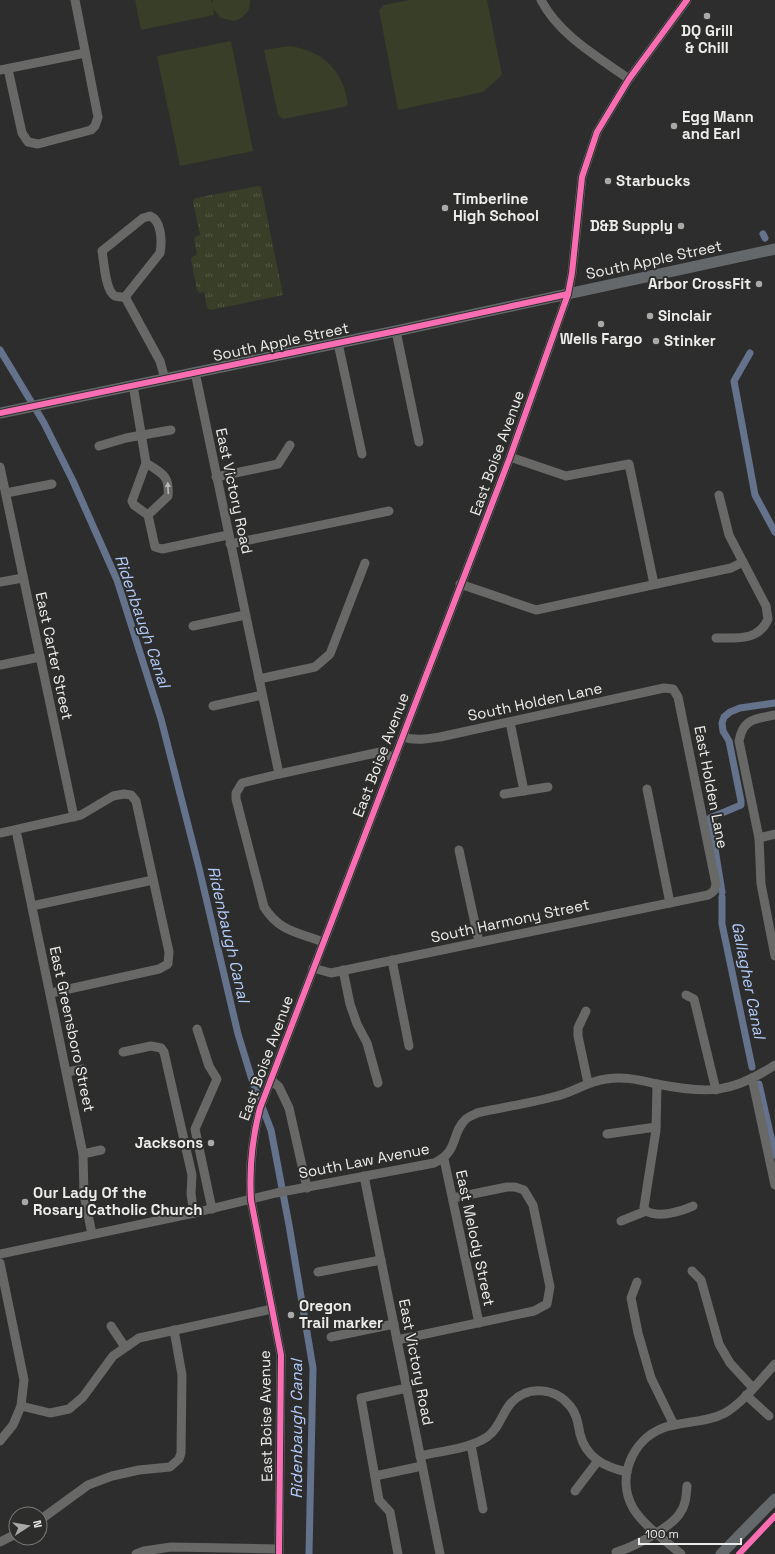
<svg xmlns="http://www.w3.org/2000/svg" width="775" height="1554" font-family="'Space Grotesk',sans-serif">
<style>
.grass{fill:#383e28}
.park{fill:url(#park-tufts)}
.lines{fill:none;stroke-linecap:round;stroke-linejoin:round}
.canal{stroke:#65728c;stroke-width:7}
.minor{stroke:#686867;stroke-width:9}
.major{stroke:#65686a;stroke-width:11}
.cycleway-casing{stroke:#2d2e2c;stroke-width:8}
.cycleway{stroke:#f96db3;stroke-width:6}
.oneway{fill:#b7b7b6}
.poi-dot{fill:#a9a9a8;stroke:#2d2e2c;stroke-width:1.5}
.labels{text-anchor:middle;stroke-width:4;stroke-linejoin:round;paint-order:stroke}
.poi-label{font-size:15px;font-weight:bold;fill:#ececeb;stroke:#2d2e2c;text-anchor:start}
.street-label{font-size:15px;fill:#ececeb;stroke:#2d2e2c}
.water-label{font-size:16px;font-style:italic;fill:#b3ccfe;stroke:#2d2e2c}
</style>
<defs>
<pattern id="park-tufts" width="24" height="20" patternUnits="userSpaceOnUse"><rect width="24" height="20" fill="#383e28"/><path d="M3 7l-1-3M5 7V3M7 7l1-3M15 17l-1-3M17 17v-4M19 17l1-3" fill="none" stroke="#555a47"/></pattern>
</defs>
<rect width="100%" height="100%" fill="#2d2d2d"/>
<!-- grass -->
<g class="grass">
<path d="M135,0H211L212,3L213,0H250C251,11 244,18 234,21L221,18L213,9L214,15L141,30Z"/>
<polygon points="409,0 487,0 502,75 483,92 398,110 379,10 384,5"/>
<polygon points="231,41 253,151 180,166 157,56"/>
<path d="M289,46C324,51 344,71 348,106L283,119L278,115L264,50Z"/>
</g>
<!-- park -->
<polygon class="park" points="259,186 261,187 283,295 211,310 207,308 204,292 200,293 197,290 191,259 193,256 197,255 194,240 196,236 200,235 193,202 195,198"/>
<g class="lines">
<!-- canal -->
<g class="canal">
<polyline points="763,234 765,238"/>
<polyline points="0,350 44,423 73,481 117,580 161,719 199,868 238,1034 253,1083 271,1130 289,1225 313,1368 309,1554"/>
<polyline points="750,353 734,381 755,495 775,532"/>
<polyline points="722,892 710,818 741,805 741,801 729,741 723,731 722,723 724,717 730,712 740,708 775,703"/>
<polyline points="722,897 722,924 752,1067"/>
<polyline points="759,1084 775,1155"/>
</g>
<!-- minor -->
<g class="minor">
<path d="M541,0C559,35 598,57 629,79"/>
<polyline points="8,69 22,133 28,142 38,144 91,130 95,126 98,117 75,0"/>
<polyline points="0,70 85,53"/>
<path d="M150,216C162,221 162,242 160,253L125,297C122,297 118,297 115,296C105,291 104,261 102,251L143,218Z"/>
<polyline points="125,297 160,361 165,379"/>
<polyline points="396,331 419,442"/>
<polyline points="338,343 362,454"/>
<path d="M195,372L279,774L242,783L236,793V799L264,907C280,932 297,932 323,942"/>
<polyline points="133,385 146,463 132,501 134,505 148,515 155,547 162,549 228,535"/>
<polyline points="99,446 126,438 171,430"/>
<polyline points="510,457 566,476 629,464 654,584"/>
<path d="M146,463C162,473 170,476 168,496L148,515"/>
<polyline points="0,467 74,817"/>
<polyline points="216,477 278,464 290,445"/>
<polyline points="6,493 52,484"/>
<polyline points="230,544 389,511"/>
<polyline points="0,582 23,578"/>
<polyline points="460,584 536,610 731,568 743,562"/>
<polyline points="193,626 245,615"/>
<path d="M716,638C737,638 759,641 768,619L766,606L729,535L719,495"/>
<polyline points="0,665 40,657"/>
<polyline points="259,679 315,667 330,654 365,563"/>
<polyline points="213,706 262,695"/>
<path d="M775,715C756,719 743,718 739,741L759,838L761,884L775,956"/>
<polyline points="510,722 524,791"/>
<polyline points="279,774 380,752 395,758"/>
<polyline points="647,789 670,903"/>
<polyline points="504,794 548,787"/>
<polyline points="16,830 83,1154 84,1195 92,1234"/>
<polyline points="0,833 81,815 113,796 124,794 131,795 136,801 169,952 168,964 159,969 51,993"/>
<polyline points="759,838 775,834"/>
<polyline points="459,850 479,942"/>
<polyline points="32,906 153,880"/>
<polyline points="392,960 409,1046"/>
<path d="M313,968L331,973L708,895C714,892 715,890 716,884L678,697L673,689L664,688L440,737C427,739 415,741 403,737"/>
<polyline points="343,970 350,1004 357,1024 367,1043 378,1083"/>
<polyline points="686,995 694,999 716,1090"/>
<polyline points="586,1011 578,1028 578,1036 588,1083"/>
<polyline points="197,1029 209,1066 217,1079 195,1129 212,1209"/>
<polyline points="123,1052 151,1046 161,1048 164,1052 192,1175 191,1194 194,1213"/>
<polyline points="67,1072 83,1069"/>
<polyline points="752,1078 775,1185"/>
<polyline points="271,1080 279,1087 289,1108 307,1188"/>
<path d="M657,1084L656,1130L644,1207L646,1211C659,1218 680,1212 693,1206"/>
<polyline points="607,1134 656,1127"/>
<polyline points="83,1154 101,1150"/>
<polyline points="444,1159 479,1323"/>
<polyline points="364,1176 440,1554"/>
<polyline points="621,1221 646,1211"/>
<path d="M0,1254L194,1213L276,1193L434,1163C460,1151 450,1134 466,1119C469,1116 474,1115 477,1113C504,1107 531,1103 557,1096C574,1092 588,1081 606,1079C624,1076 639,1080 657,1084C707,1094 731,1094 775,1065"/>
<polyline points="0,1263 24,1380 21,1406 13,1425 0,1441"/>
<polyline points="692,1271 701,1280 719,1344 730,1363 753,1388"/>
<polyline points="318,1272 381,1260"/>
<polyline points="637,1282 631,1298 638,1333 651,1378 674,1425"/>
<polyline points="111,1326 125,1347"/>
<polyline points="331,1337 394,1324"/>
<polyline points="397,1340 534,1311 547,1304 550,1287 533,1205 524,1190 515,1187 507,1187 453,1198"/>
<polyline points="746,1395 769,1416"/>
<polyline points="21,1406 50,1413 69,1409 83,1397 113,1356 139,1338 272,1309"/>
<polyline points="471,1445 483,1509"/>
<path d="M420,1456C441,1451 469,1449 487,1437C500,1428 502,1412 512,1402C528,1385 556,1388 570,1406C577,1414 578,1424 580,1434C586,1458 605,1467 627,1472"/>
<polyline points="375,1476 422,1466"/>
<polyline points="575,1491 597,1462"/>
<polyline points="40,1520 88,1485 112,1476 139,1470 170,1467 179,1459 181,1453 182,1375 174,1330"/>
<polyline points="0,1542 16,1534"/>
<path d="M616,1552C632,1548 672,1527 680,1513C686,1505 686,1496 687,1486"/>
<polyline points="136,1554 144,1551 171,1547 279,1549"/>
<path d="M279,1554L281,1355L251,1200C249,1168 252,1139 260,1108L510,457L568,294L572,273L582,177L597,132L629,79L687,0"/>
<polyline points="398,1554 390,1512 379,1500 361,1398 407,1388"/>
<path d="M681,1554C666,1541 643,1525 633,1508C616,1478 632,1440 663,1428C683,1421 706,1423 725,1413C744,1402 760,1380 775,1364"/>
</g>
<!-- major -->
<g class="major">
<polyline points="0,413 396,331 775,249"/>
<polyline points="721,1554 775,1499"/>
</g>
<!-- cycleway casing -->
<g class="cycleway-casing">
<g id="cycleway">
<polyline points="0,413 396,331 568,294"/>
<path d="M279,1554L281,1355L251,1200C249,1168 252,1139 260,1108L510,457L568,294L572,273L582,177L597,132L629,79L687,0"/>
<polyline points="739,1554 775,1516"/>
</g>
</g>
<!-- cycleway -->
<use href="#cycleway" class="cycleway"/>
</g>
<!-- one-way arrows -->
<defs><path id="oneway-solid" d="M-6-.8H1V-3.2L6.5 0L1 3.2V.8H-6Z"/></defs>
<use class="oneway" href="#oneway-solid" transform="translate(168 488) rotate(-93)"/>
<!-- markers -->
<g class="poi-dot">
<circle cx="707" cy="16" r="4"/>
<circle cx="674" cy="126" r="4"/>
<circle cx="608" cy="181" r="4"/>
<circle cx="445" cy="208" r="4"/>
<circle cx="681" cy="226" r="4"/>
<circle cx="759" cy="284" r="4"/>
<circle cx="650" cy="316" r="4"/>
<circle cx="601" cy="324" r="4"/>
<circle cx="656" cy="341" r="4"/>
<circle cx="211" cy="1143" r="4"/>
<circle cx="25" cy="1202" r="4"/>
<circle cx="291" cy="1315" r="4"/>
</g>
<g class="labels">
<!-- poi labels -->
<g class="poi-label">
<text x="707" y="36" text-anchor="middle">DQ Grill<tspan x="707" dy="17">&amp; Chill</tspan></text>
<text x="682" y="122">Egg Mann<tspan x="682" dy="17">and Earl</tspan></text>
<text x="616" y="186">Starbucks</text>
<text x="453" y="204">Timberline<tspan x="453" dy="17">High School</tspan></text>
<text x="673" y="231" text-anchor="end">D&amp;B Supply</text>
<text x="751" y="289" text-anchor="end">Arbor CrossFit</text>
<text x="658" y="321">Sinclair</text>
<text x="601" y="344" text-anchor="middle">Wells Fargo</text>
<text x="664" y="346">Stinker</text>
<text x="203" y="1148" text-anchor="end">Jacksons</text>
<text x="33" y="1198">Our Lady Of the<tspan x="33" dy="17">Rosary Catholic Church</tspan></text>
<text x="299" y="1311">Oregon<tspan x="299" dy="17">Trail marker</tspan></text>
</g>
<!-- street labels -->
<g class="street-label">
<text transform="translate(654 260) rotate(-12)" y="5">South Apple Street</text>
<text transform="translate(281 342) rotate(-12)" y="5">South Apple Street</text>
<text transform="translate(497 453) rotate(-70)" y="5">East Boise Avenue</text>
<text transform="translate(234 491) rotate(78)" y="5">East Victory Road</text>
<text transform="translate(54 656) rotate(78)" y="5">East Carter Street</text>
<text transform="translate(535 702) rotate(-12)" y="5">South Holden Lane</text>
<text transform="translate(381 755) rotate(-69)" y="5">East Boise Avenue</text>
<text transform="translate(711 787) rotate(79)" y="5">East Holden Lane</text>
<text transform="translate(510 921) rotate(-12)" y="5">South Harmony Street</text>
<text transform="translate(72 1029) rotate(78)" y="5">East Greensboro Street</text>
<text transform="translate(266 1058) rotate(-70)" y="5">East Boise Avenue</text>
<text transform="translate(364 1161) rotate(-11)" y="5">South Law Avenue</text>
<text transform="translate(475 1238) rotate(78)" y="5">East Melody Street</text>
<text transform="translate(416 1362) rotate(79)" y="5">East Victory Road</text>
<text transform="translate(266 1416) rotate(-91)" y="5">East Boise Avenue</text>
</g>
<!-- water labels -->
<g class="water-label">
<text transform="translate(143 621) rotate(71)" y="6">Ridenbaugh Canal</text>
<text transform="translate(229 934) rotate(77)" y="6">Ridenbaugh Canal</text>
<text transform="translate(749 980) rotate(79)" y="6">Gallagher Canal</text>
<text transform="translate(296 1429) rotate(-90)" y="6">Ridenbaugh Canal</text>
</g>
</g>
<!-- north arrow -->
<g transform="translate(28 1526) rotate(78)"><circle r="19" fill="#2d2e2c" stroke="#797a78"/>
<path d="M0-3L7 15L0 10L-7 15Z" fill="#a9a9a8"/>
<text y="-6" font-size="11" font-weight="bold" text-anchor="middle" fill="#ececeb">N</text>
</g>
<!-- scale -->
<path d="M639 1538v6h102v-6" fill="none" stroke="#ececeb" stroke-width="2"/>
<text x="645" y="1538" font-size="12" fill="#ececeb" stroke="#2d2e2c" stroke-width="3" paint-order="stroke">100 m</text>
</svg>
